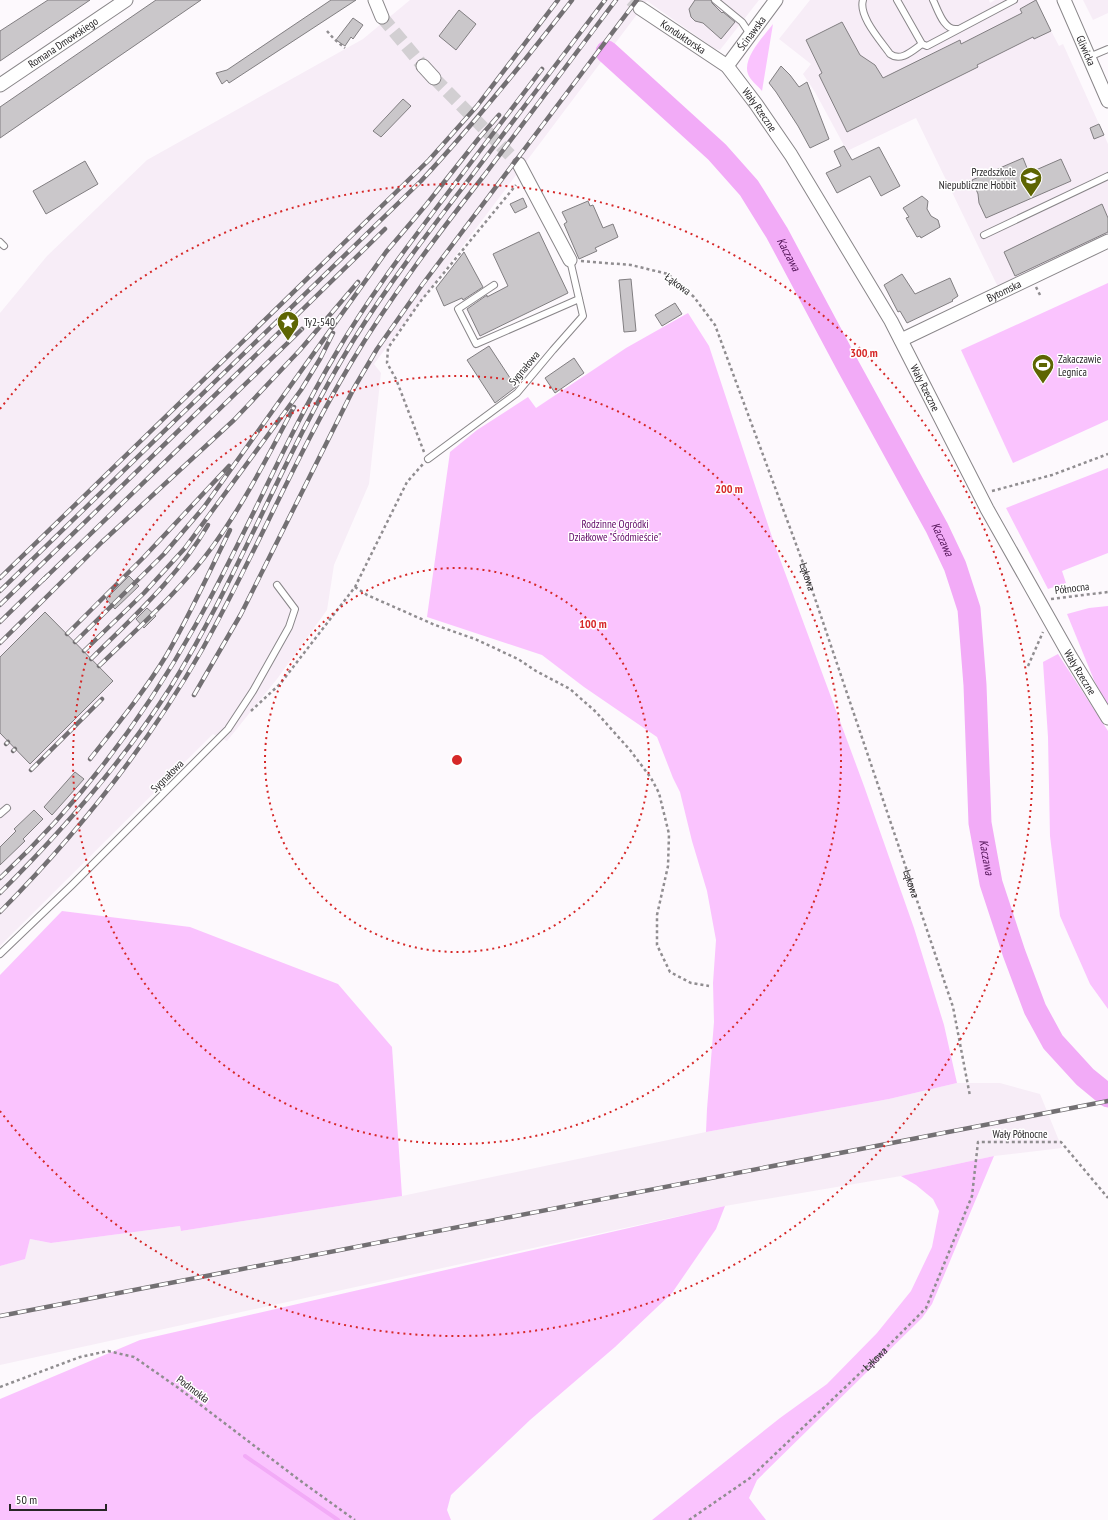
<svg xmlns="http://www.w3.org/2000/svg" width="1108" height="1520" font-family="'PT Sans Narrow',sans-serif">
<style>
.built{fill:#f7edf7}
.green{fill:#fac3fe}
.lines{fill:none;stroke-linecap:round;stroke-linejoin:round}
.stream{stroke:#f2abf7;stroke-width:4}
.river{stroke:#f2abf7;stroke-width:23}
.building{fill:#cac7ca;stroke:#817e81}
.minor-tunnel{stroke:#d2cfd2;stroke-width:13;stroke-dasharray:13 6;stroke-linecap:butt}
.service-casing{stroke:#898689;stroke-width:8}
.minor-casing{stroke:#898689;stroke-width:15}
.path{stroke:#908d90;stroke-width:2.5;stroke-dasharray:3 3;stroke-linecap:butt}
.service{stroke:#fff;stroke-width:6}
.minor{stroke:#fff;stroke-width:13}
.rail-casing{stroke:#737073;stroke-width:4.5}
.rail{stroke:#fff;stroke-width:3;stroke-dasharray:9;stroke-linecap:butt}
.ring{fill:none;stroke:#d62828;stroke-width:2;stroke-dasharray:2 4}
.labels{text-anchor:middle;stroke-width:3;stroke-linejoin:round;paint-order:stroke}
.street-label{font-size:11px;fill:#272527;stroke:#fff}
.poi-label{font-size:11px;fill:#272527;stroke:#fff;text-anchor:start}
.park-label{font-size:11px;fill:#5f0666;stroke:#fff}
.water-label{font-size:12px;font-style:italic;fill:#4f1054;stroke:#fff}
.centre{fill:#d62828;stroke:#fff;stroke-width:2}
.ring-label{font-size:12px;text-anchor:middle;font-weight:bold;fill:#d62828;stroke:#fff;stroke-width:3;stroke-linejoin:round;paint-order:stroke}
</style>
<rect width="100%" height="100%" fill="#fdf9fd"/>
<!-- built -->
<g class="built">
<polygon points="410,0 759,0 720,50 715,49 647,1 374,364 381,373 369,484 334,565 327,610 277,679 227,741 213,734 0,946 0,313 47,256 147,160 363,39"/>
<polygon points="810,0 989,0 990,3 995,0 1035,0 1059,46 1063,44 1108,144 1108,233 998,287 916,118 847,151 815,92 803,74 811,64 779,39"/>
<polygon points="1083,0 1108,0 1108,13 1093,20"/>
<polygon points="957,1083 1000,1083 1040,1094 1062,1148 994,1156 901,1176 725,1206 0,1365 0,1266 25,1258 30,1239 51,1243 180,1226 181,1231 402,1196 706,1132 889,1099"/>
</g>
<!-- green -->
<g class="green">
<path d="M773,24L762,91C758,86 750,80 748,74C742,58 764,36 773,24Z"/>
<polygon points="1108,283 1108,420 1013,463 961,350"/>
<polygon points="688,313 709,346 774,543 864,786 914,928 944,1025 957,1083 889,1099 706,1132 707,1109 714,1022 713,983 716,940 707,891 692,841 680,792 673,778 657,737 584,687 542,655 427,617 450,452 477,430 528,397 536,408 626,348"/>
<polygon points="1108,468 1108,553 1062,571 1066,583 1048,589 1006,508"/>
<polygon points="1108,606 1108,707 1094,680 1067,614 1089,608"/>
<polygon points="1058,654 1108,731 1108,1009 1090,984 1060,916 1050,836 1048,737 1043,662"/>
<polygon points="62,911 190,927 338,984 392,1047 402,1196 181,1231 180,1226 51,1243 30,1239 25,1259 0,1266 0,975"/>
<polygon points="994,1156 932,1304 922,1318 757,1480 749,1498 766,1520 652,1520 780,1418 827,1384 877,1333 911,1291 932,1247 939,1211 933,1199 916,1185 901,1176"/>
<polygon points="725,1206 716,1229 672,1293 615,1347 530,1420 451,1495 447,1510 451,1520 0,1520 0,1399 140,1340"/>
</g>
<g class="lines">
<!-- stream -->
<polyline class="stream" points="245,1456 338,1520"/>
<!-- river -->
<path class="river" id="s1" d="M607,52L717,152L749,188L777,233L848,366L937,528L955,566L969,609L975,685L980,823L991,883L1014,953L1035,1009L1053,1042L1085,1077L1108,1096"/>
</g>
<!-- building -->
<g class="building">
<polygon points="48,0 90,0 0,61 0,31"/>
<polygon points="156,0 201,0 0,138 0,107"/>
<polygon points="331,0 356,0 229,83 227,80 222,84 216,73 227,70"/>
<polygon points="695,0 711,0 712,3 722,13 723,12 735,22 721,39 703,23 695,21 691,17 689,9"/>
<polygon points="1036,0 1051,31 1034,39 1033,37 977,65 978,67 847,132 819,75 822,73 806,40 842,22 860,55 875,65 883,78 960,40 961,44 1022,13 1020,9"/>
<polygon points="459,10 476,24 456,50 439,36"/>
<polygon points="353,18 363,25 353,39 351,37 345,46 336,40"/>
<polygon points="781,66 790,75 799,87 807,82 829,139 810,148 798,126 776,92 769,83"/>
<polygon points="403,99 411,106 381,137 373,131"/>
<polygon points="1099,124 1104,135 1094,139 1090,128"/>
<polygon points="844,146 852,160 879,147 900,186 881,196 870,176 837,193 826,173 841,166 834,151"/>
<polygon points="1023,158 1029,173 1061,159 1071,181 986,218 979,203 978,194 972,180"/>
<polygon points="85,161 98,184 46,214 33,191"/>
<polygon points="922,196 928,201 927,209 931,216 938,220 940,227 921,238 920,236 917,237 906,218 909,217 903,208"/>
<polygon points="523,198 527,207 515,213 510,204"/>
<polygon points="588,201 590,206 593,205 603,228 613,224 618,237 595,248 597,251 579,259 564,224 567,222 562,212"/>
<polygon points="1102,204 1108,218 1108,232 1015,276 1004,252"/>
<polygon points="539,232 568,293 480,336 467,309 487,295 487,297 508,286 493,254"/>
<polygon points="464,252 483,287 463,300 462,298 444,306 436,288"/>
<polygon points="902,274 915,294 950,278 958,296 952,300 953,301 907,323 900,311 898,312 884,285"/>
<polygon points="631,279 636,331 624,332 619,280"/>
<polygon points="675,303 682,314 662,326 655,315"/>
<polygon points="489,346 516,387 495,403 467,360"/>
<polygon points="574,358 584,373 555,393 545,378"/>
<polygon points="129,576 139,586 115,609 106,599"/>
<polygon points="147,608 156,616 144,628 136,619"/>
<polygon points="45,612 113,681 30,764 0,733 0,657"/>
<polygon points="75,772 84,779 52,815 44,807"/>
<polygon points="34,810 43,819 23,839 25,841 0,865 0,847 16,831 14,829"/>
</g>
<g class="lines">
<!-- minor-tunnel -->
<g class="minor-tunnel">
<polyline points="631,0 640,8"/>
<polyline points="382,17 423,66"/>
<polyline points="434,78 519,164"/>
</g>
<!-- service casing -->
<g class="service-casing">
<g id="service">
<polyline points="715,0 742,22 750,34"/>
<path d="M863,0C858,16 881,41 890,54C901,62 912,51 922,44"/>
<polyline points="897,0 922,44 927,46 1014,0"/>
<path d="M933,0C938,10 944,31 957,29"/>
<polyline points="1089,57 1108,49"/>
<polyline points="984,235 1108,176"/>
<polyline points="0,242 4,246"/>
<polyline points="494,285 458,309 476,344 579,299"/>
<polyline points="428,459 517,393 553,350 583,316 570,260"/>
<polyline points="0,814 7,808"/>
<polyline points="0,954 72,885 228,729 253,691 289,627 295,609 277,585"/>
</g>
</g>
<!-- minor casing -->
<g class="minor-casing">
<g id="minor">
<polyline points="375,0 382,17"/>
<path id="s4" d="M1064,0L1108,101"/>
<path id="s5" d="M640,8L727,66L756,104L791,155L891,321L987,509L1070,656L1108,718"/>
<polyline points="423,66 434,78"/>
<path id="s6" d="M727,66L776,0"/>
<path id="s7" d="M0,85L126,0"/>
<polyline points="519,164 570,260"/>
<path id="s8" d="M901,340L1108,241"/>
</g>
</g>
<!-- path -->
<g class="path">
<polyline points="327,31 334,39 345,48"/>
<path id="s2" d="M581,261L631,265L668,274L694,297L715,325L803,563L953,1007L970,1096"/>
<polyline points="1036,287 1041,297"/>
<polyline points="424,452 396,379 387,363 388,348 420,302 516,185"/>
<polyline points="992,491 1052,475 1108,454"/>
<polyline points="355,587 367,595 435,625 475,639 518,659 536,671 570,689 596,712 630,750 651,778 659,793 669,834 668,866 657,915 657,945 670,972 691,983 709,986"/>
<polyline points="1051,599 1108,592"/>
<polyline points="1028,666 1043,632"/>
<polyline points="251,711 280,684 355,587 407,482 423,464"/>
<polyline points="0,1387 80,1357 108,1351 134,1357 177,1387 298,1479 355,1520"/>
<path id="s3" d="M689,1520L750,1478L880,1354L926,1308L972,1196L978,1142H1061L1108,1198"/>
</g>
<!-- service -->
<use href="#service" class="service"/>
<!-- minor -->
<use href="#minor" class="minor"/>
<!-- rail casing -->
<g class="rail-casing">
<g id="rail">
<polyline points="0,578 429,160 477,106 558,0"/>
<polyline points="43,580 302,329"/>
<path d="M0,591L421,181C475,123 523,63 572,0"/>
<polyline points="0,605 385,229"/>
<polyline points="0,622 47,576"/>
<polyline points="67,634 144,557 229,466"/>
<polyline points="75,642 164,554 204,507 386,252 426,205 479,138 499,115"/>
<polyline points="0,643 102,542 234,420 300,350 358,282"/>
<polyline points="84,651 144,593 185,548 301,390 320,359 333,333"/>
<path d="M91,659C133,617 178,577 208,525"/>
<path d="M99,666C138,628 181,590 213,546C245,502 269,454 294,407"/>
<polyline points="194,695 241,614 354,388 377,349 422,285 637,0"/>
<polyline points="6,744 8,742"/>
<polyline points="13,751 15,749"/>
<path d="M90,759C116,726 144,692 166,656C190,615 209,572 230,530"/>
<polyline points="31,770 102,699"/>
<path d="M0,878C78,805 143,719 195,626C245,538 283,443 335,355C367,300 405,249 444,198C477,155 509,112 542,69"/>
<path d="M0,893C63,830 122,763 170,688C239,577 284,453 353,341C387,286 427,234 467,182C513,121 559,61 605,0"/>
<path d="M0,912C78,833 148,745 203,648C255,555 296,455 351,363C391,296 438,234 486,173C529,115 573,58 616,0"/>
<polyline points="0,1316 1108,1101"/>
</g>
</g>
<!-- rail -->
<use href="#rail" class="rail"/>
</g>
<!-- distance rings -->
<g class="ring">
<circle cx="457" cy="760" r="192"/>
<circle cx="457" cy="760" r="384"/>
<path d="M0 409A576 576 0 1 1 0 1111"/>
</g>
<!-- icons -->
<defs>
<g id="school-pin" transform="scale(1.15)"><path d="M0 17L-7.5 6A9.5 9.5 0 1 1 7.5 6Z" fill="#5e6502" stroke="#fff"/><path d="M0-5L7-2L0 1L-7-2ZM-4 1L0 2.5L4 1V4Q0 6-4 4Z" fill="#fff"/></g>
<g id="sight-pin" transform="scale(1.15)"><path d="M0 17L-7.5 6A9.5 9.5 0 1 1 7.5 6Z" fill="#5e6502" stroke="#fff"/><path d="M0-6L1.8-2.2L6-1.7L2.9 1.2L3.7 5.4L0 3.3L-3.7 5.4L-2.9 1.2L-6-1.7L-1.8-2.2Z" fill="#fff"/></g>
<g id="stadium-pin" transform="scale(1.15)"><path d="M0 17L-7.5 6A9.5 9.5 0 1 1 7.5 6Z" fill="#5e6502" stroke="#fff"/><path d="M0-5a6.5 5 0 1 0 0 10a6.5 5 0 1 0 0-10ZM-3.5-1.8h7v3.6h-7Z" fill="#fff"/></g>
</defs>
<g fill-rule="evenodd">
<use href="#school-pin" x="1031" y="178"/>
<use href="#sight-pin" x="288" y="322"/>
<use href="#stadium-pin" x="1043" y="365"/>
</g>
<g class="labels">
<!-- street labels -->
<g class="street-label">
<text dy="4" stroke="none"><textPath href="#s6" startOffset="41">Ścinawska</textPath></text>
<text dy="4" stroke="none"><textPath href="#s5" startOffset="52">Konduktorska</textPath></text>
<text dy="4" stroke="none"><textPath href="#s7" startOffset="76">Romana Dmowskiego</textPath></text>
<text dy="4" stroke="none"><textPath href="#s4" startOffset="55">Gliwicka</textPath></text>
<text dy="4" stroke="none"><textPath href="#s5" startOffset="159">Wały Rzeczne</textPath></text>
<text transform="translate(678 284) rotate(36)" y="4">Łąkowa</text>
<text dy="4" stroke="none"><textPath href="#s8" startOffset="114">Bytomska</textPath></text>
<text transform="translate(524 368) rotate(-50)" y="4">Sygnałowa</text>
<text dy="4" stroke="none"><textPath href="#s5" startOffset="483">Wały Rzeczne</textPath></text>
<text dy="4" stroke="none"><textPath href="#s2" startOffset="426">Łąkowa</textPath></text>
<text transform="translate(1072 588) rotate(-7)" y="4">Północna</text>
<text dy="4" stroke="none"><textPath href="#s5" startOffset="807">Wały Rzeczne</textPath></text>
<text transform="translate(167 776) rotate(-45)" y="4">Sygnałowa</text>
<text dy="4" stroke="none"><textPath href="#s2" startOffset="750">Łąkowa</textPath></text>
<text x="1020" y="1138">Wały Północne</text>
<text dy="4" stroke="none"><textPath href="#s3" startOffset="247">Łąkowa</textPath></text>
<text transform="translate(193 1389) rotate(37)" y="4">Podmokła</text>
</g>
<!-- poi labels -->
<g class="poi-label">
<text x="1016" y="176" text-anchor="end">Przedszkole<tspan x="1016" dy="13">Niepubliczne Hobbit</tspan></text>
<text x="304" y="326">Ty2-540</text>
<text x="1058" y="363">Zakaczawie<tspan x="1058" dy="13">Legnica</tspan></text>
</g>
<!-- park labels -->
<g class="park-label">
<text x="615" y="528">Rodzinne Ogródki<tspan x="615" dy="13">Działkowe "Śródmieście"</tspan></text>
</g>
<!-- water labels -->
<g class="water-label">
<text dy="4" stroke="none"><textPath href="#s1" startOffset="274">Kaczawa</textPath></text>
<text dy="4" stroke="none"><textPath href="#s1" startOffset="598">Kaczawa</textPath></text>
<text dy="4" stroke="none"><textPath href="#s1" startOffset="922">Kaczawa</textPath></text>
</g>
</g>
<circle cx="457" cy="760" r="6" class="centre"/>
<g class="ring-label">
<text x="864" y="357">300 m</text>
<text x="729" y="493">200 m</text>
<text x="593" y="628">100 m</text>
</g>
<!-- scale -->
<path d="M10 1504v6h96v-6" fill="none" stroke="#272527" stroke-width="2"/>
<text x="16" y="1504" font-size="12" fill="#272527" stroke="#ffffff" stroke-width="3" paint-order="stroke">50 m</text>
</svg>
